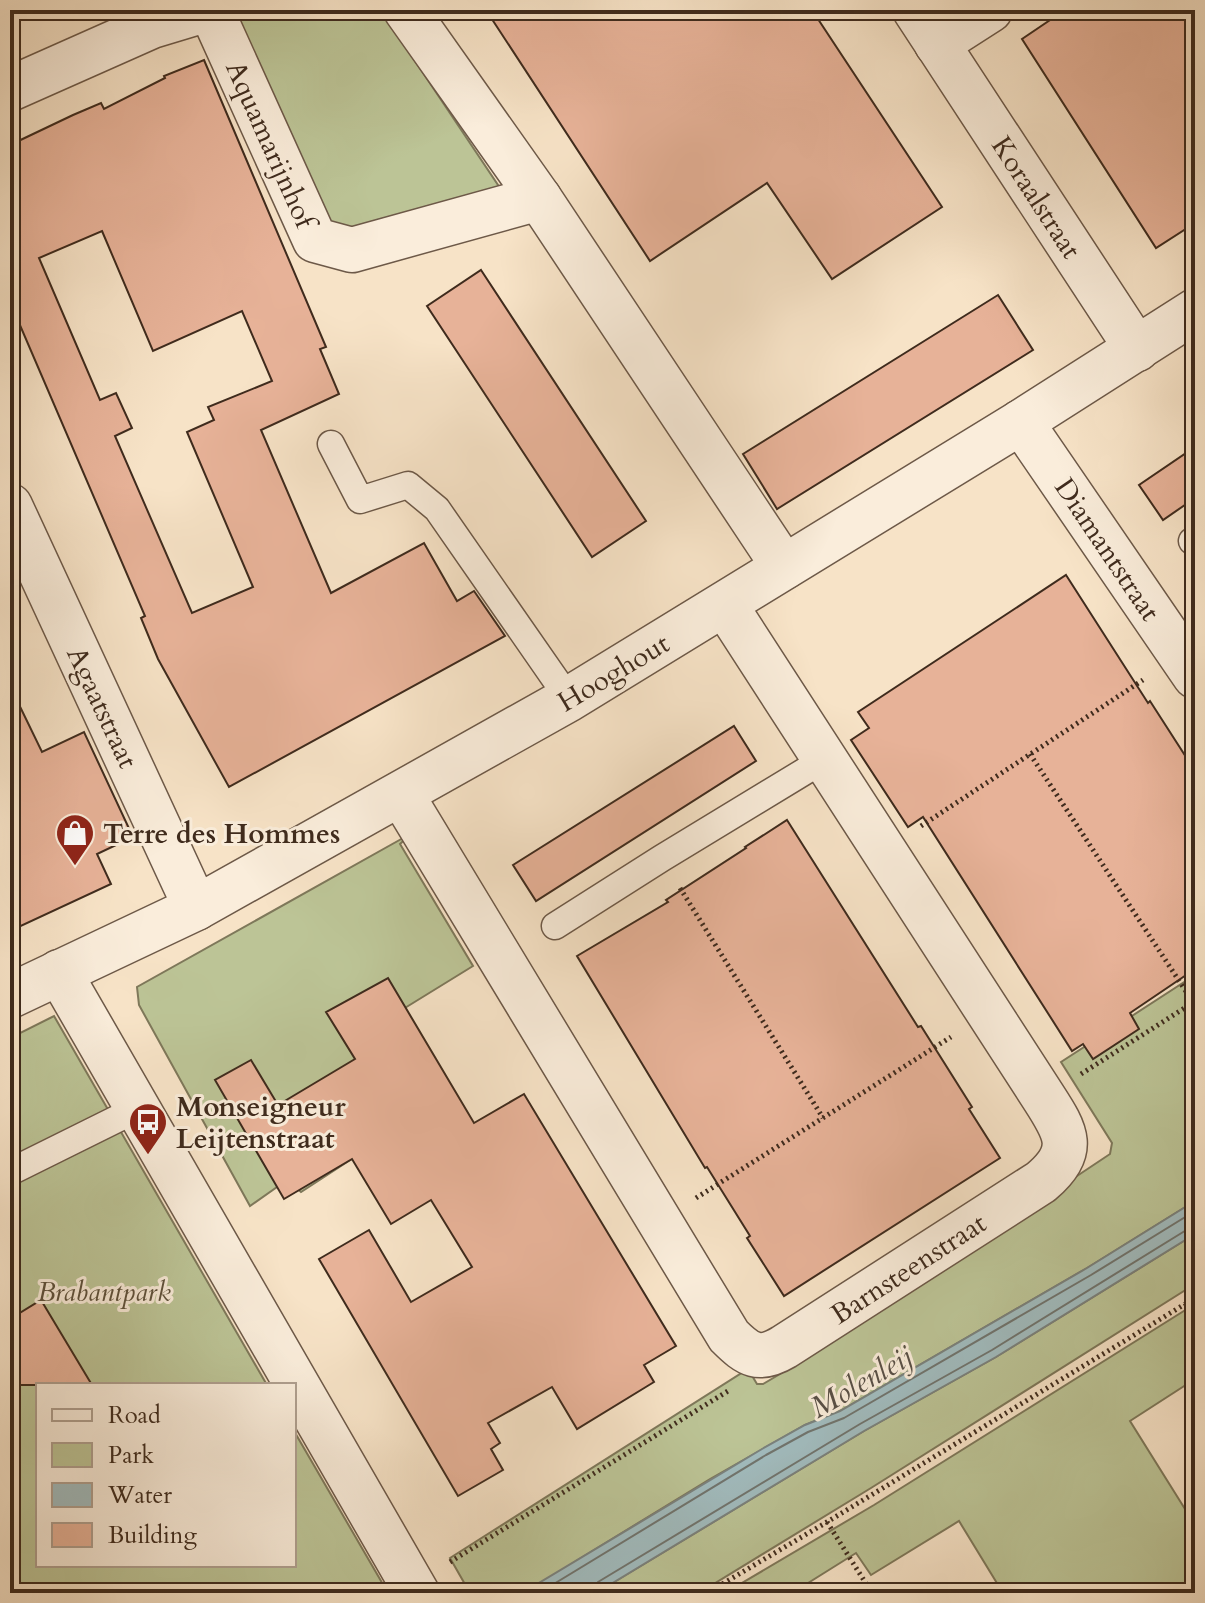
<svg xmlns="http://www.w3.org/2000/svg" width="1205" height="1603" font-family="Cardo,serif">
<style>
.green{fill:#bcc496;stroke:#7e785a;stroke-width:2}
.water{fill:#a1bcbf;stroke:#7a827e;stroke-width:2}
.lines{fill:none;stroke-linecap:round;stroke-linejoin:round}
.shore{stroke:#70746e;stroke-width:2}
.building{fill:#e7b298;stroke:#3f2b1d;stroke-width:2;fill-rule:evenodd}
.service-casing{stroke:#6d5948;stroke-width:29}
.minor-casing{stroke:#6d5948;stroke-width:47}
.path{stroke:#3f2b1d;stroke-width:5;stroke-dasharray:2 4;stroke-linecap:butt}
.service{stroke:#faeddb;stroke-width:26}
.minor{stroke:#faeddb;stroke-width:44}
.labels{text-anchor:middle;stroke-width:6;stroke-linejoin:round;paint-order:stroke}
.street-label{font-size:28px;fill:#3f2b1d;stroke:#faeddb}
.poi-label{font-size:28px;font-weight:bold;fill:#3f2b1d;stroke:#faeddb;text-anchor:start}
.park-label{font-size:28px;font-style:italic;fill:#5e513b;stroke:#faeddb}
.water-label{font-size:30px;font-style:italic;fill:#584f46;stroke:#faeddb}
</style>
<rect width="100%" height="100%" fill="#f7e3c7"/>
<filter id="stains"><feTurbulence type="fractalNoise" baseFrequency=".0025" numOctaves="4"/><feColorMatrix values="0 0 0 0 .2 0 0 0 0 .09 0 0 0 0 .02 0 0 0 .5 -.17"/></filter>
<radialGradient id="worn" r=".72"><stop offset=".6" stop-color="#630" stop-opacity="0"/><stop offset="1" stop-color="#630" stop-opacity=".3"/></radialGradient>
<!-- green -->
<g class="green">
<polygon points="255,10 381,10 506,197 337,243 238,17"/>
<polygon points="412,833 400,844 473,966 400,1011 450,1095 301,1192 287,1180 250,1206 139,1005 137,987"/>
<polygon points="1195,975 1195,1201 1087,1268 840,1411 805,1425 710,1479 576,1561 527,1593 470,1593 450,1558 748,1369 757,1384 763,1384 780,1374 1110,1154 1112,1143 1061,1062"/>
<polygon points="54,1016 267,1385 38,1385 38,1565 294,1565 294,1431 388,1593 10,1593 10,1038"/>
<polygon points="1195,1234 1195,1284 871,1488 707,1588 697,1593 596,1593 864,1431 996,1357"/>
<polygon points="1195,1304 1195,1379 1130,1421 1195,1525 1195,1577 1169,1593 1003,1593 959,1521 871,1575 856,1553 792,1593 725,1593 874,1505"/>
</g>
<!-- water -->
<polygon class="water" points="1195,1201 1195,1234 996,1357 864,1431 596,1593 527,1593 530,1591 529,1589 762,1449 805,1425 840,1411 1087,1268"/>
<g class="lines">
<!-- shore -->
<g class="shore">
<polyline points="539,1593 766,1455 808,1432 844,1418 1091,1275 1195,1211"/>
<polyline points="593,1593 594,1587 598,1582 860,1424 992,1350 1188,1229 1195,1228"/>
</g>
</g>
<!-- building -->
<g class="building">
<polygon points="486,10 812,10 942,207 832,279 767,183 650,261"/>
<polygon points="1065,10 1195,10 1195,223 1156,248 1022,39"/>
<path d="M204,60L326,347L320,349L339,394L261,430L331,593L424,543L457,601L474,591L505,636L229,787L158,659L141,618L145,616L10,302V145L73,115L101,103L104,109L165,78L164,76ZM102,231L153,351L242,311L272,381L208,407L214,420L187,432L253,587L192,613L115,436L132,428L116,393L100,400L39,258Z"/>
<polygon points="481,270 646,521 592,557 427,306"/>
<polygon points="998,295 1033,350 777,509 743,454"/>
<polygon points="1195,447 1195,498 1163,520 1139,485"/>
<polygon points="1066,575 1148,703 1150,701 1195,771 1195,969 1130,1013 1139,1029 1093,1059 1083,1044 1072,1051 923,817 908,827 851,740 869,728 858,712"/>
<polygon points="10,686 42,752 84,732 133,837 97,854 111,884 10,931"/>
<polygon points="734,726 756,761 536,901 513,865"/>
<polygon points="787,820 918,1027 921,1026 972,1107 969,1109 1000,1158 784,1296 747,1238 750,1236 707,1167 705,1168 577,956 668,902 666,900 746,848 745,847"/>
<polygon points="388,978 474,1123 524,1094 676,1346 644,1365 654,1382 577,1429 552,1387 488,1423 500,1443 491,1449 503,1470 458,1496 319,1259 369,1230 411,1302 472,1267 431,1200 391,1224 352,1159 284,1199 215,1080 251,1060 278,1105 355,1059 326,1012"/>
<polygon points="41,1300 92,1385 10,1385 10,1319"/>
</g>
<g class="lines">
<!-- service casing -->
<g class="service-casing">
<g id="service">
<polyline points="331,444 360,500 408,485 437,509 569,699"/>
<polyline points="1192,541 1195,539"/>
<polyline points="555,926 662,858 825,759"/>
<polyline points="10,1172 137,1109"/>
</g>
</g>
<!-- minor casing -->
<g class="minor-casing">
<g id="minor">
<polyline points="211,10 315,240 352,250 539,198"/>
<polyline points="406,10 539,198 784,567"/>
<polyline points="915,10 1137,349"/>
<polyline points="937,44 990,10"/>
<polyline points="10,89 152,26 205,10"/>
<polyline points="1021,422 1195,676"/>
<polyline points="10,506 196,908"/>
<path d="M401,794L729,1336C748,1355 759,1362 784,1347L1041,1182C1078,1151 1066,1132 1044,1098L725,605"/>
<polyline points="59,972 417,1593"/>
<polyline points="10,996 196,908 569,699 1021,422 1195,311"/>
</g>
</g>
<!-- path -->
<g class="path">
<polyline points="1030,754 1193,1002"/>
<polyline points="921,826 1143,680"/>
<polyline points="680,888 823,1118"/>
<polyline points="1081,1074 1194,1002"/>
<polyline points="696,1198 951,1037"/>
<polyline points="1185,1303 1195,1318"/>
<polyline points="827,1522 872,1593"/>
<polyline points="450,1562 728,1391"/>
<polyline points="707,1593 827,1522 1195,1298"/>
</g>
<!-- service -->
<use href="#service" class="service"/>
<!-- minor -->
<use href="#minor" class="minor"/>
</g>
<!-- icons -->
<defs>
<g id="shop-pin" transform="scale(2)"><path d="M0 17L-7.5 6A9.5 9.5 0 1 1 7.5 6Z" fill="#8f2418" stroke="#faeddb"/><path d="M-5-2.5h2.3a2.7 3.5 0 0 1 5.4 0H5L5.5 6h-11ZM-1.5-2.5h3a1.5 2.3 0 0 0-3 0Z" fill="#fff"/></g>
<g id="bus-pin" transform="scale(2)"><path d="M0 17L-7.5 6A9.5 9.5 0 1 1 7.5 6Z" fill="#8f2418" stroke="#faeddb"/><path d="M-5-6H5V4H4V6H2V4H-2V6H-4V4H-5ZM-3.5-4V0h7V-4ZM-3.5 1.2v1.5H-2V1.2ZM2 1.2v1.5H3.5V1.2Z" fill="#fff"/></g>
</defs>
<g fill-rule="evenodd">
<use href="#shop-pin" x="75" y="833"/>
<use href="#bus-pin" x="148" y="1122"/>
</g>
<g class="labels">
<!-- street labels -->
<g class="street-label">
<text transform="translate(271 144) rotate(66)" y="10">Aquamarijnhof</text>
<text transform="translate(1037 197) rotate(57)" y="10">Koraalstraat</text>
<text transform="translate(1108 549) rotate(56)" y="10">Diamantstraat</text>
<text transform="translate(613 672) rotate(-31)" y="10">Hooghout</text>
<text transform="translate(103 707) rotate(65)" y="10">Agaatstraat</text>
<text transform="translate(908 1268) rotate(-33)" y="10">Barnsteenstraat</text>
</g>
<!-- poi labels -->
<g class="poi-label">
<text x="103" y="843">Terre des Hommes</text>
<text x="176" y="1116">Monseigneur<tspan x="176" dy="32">Leijtenstraat</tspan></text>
</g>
<!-- park labels -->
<g class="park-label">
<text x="104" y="1301">Brabantpark</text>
</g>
<!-- water labels -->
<g class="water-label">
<text transform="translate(861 1382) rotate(-30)" y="10">Molenleij</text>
</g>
</g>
<!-- margin -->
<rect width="1205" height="1603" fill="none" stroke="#f7e3c7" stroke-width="40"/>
<rect x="12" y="12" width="1181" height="1579" fill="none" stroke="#3f2b1d" stroke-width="4"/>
<rect x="20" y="20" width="1165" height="1563" fill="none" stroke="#3f2b1d" stroke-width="2"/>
<!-- legend -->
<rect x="36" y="1383" width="260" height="184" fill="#faeddb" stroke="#af9f8f" stroke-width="2"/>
<rect x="52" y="1409" width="40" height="12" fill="#faeddb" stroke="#af9f8f" stroke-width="2"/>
<text x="108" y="1423" font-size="24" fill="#3f2b1d">Road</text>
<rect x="52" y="1443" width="40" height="24" fill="#bcc496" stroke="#af9f8f" stroke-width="2"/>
<text x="108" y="1463" font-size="24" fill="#3f2b1d">Park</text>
<rect x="52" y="1483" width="40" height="24" fill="#a1bcbf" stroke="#af9f8f" stroke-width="2"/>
<text x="108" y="1503" font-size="24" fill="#3f2b1d">Water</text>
<rect x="52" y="1523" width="40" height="24" fill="#e7b298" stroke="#af9f8f" stroke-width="2"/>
<text x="108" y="1543" font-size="24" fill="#3f2b1d">Building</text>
<rect width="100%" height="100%" filter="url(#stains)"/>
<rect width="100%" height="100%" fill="url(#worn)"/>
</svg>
